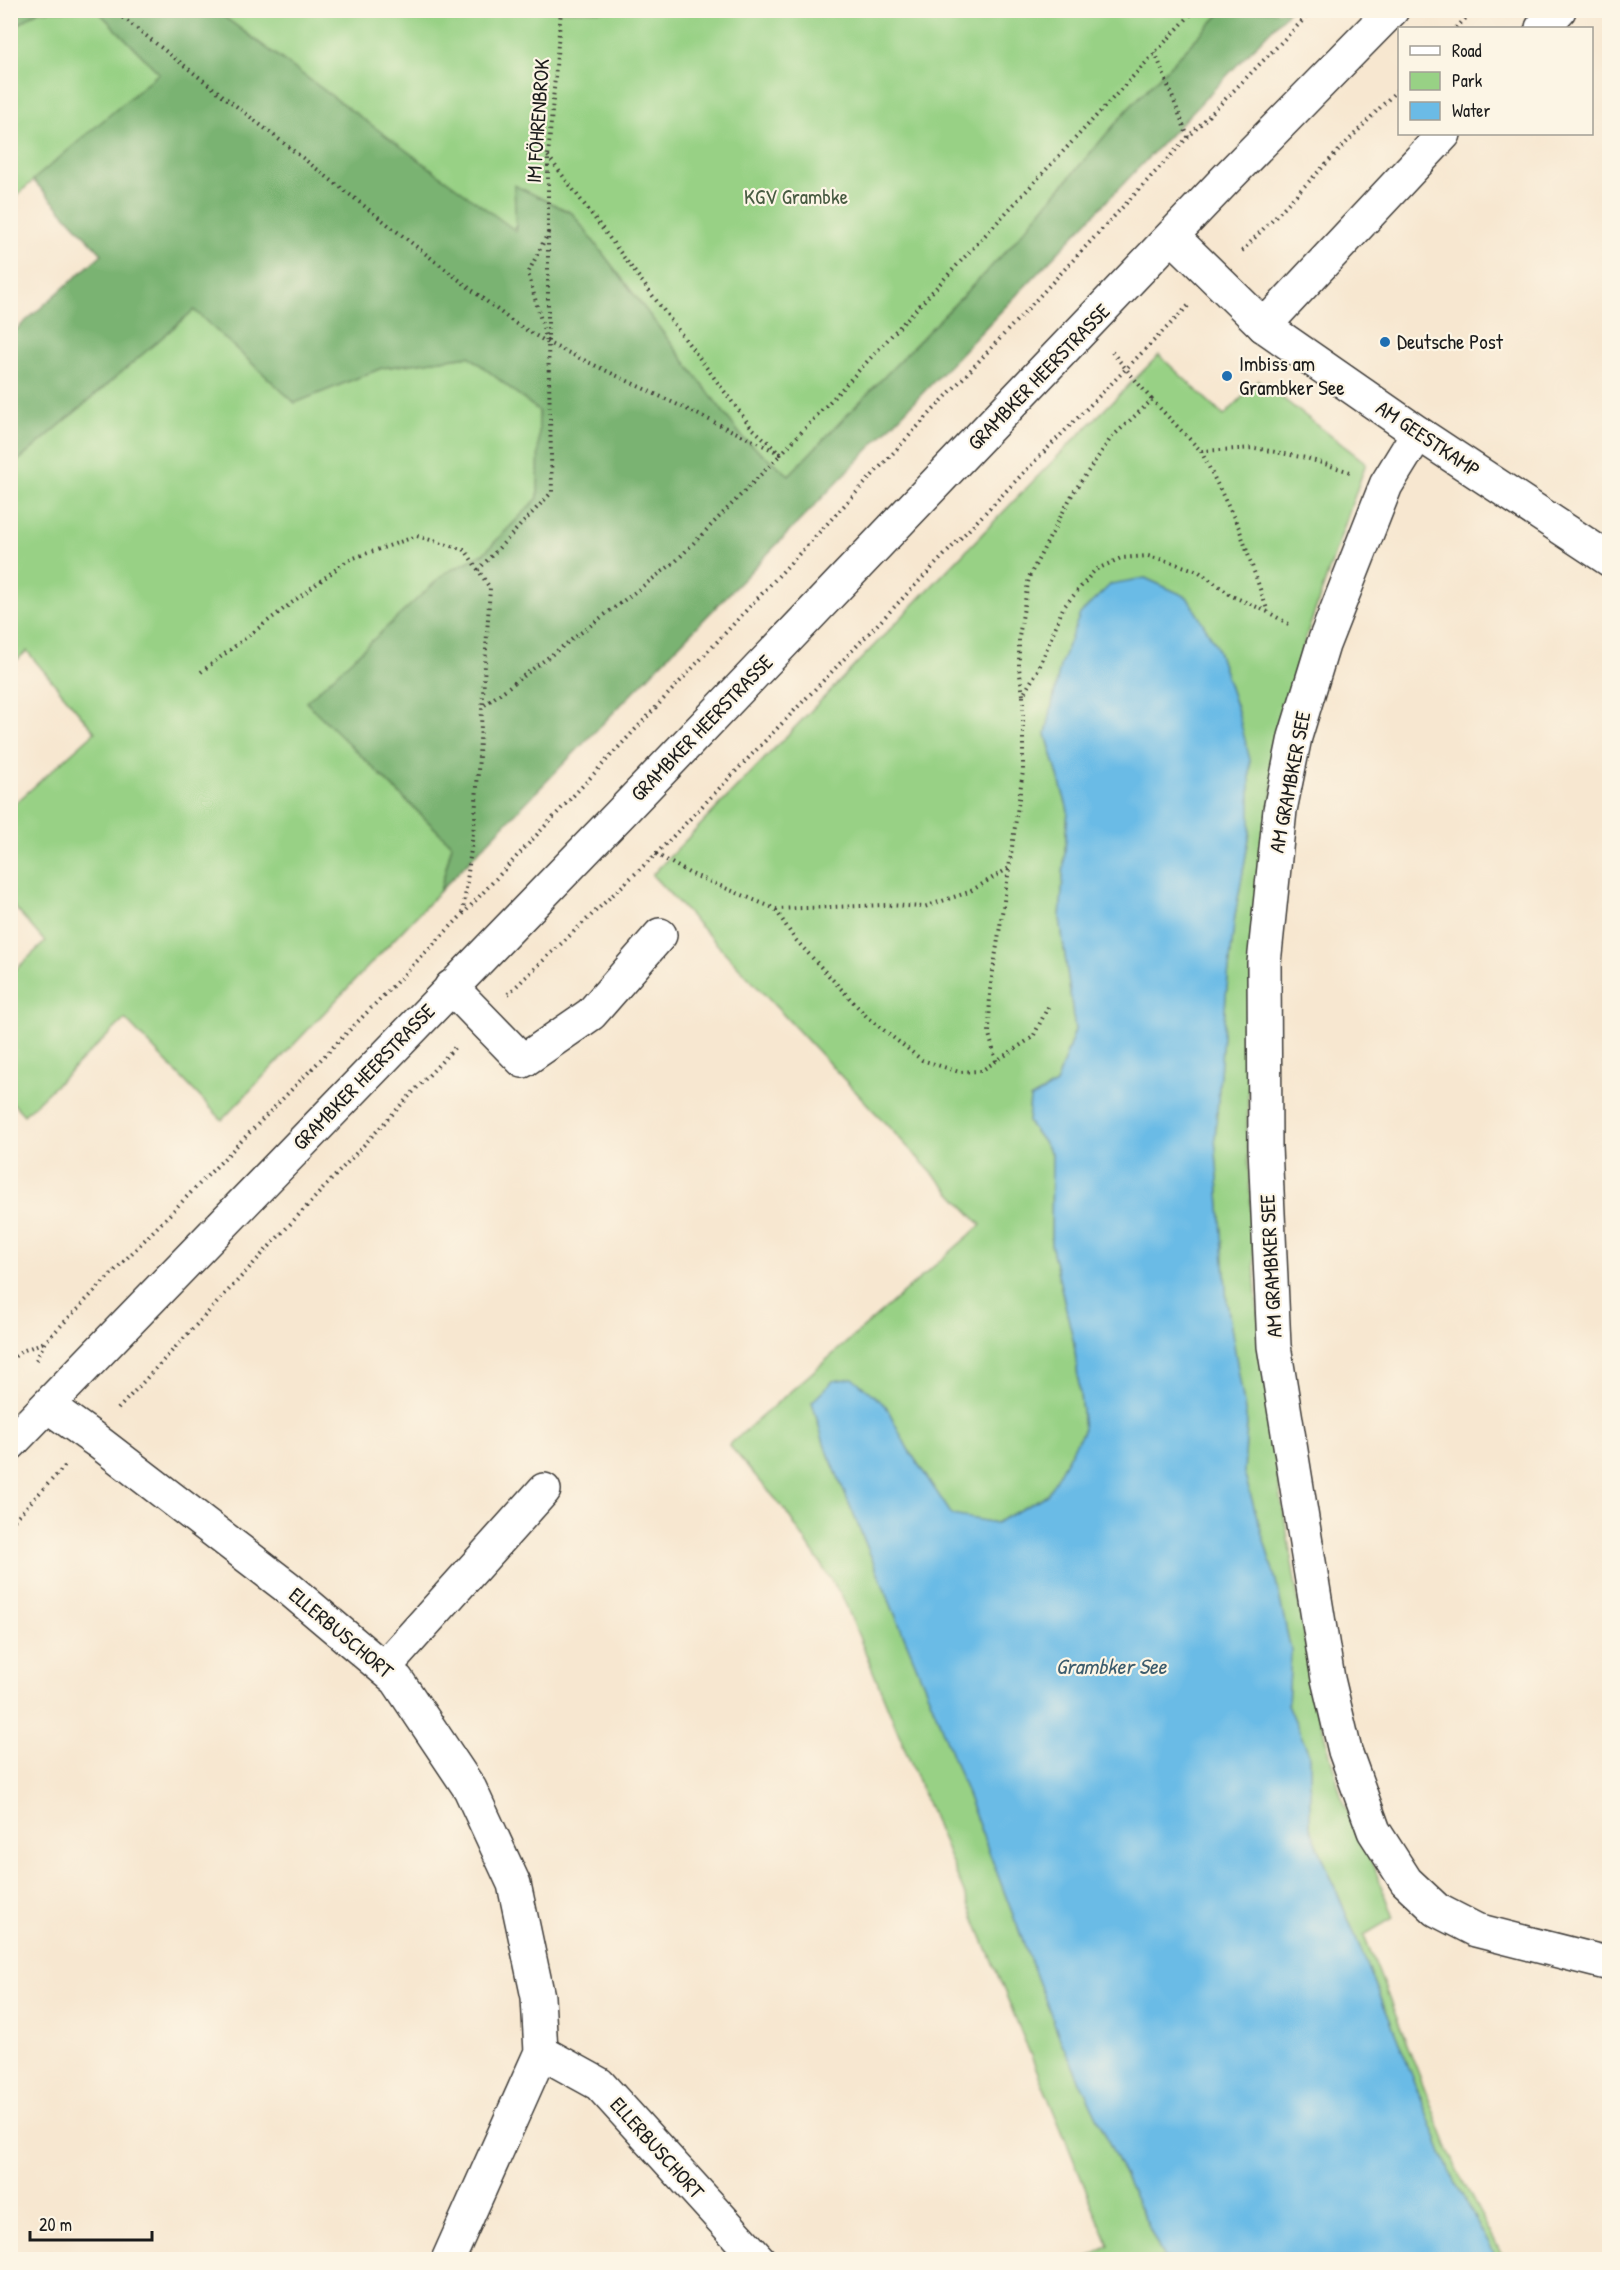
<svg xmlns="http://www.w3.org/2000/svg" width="1620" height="2270" font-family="'Patrick Hand',sans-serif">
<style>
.green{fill:#98d185;stroke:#5a7650;stroke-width:1.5}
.forest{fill:#7ab372;stroke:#4b6847;stroke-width:1.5}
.water{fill:#6bbbe6;stroke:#446c81;stroke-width:1.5}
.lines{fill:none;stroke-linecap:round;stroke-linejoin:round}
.minor-casing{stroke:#3d3a37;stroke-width:36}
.major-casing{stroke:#3d3a37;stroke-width:36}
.path{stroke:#3d3a37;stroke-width:4;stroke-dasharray:1.5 4.5;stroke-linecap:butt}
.minor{stroke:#fff;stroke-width:33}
.major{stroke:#fff;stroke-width:33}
.poi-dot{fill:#1f6fb2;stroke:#fcf5e5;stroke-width:2}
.labels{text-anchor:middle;stroke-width:4.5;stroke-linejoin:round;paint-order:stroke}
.street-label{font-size:21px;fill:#1c1c1c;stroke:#fcf5e5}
.park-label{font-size:21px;fill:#475b41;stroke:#fcf5e5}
.poi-label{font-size:21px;fill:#1c1c1c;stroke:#fcf5e5;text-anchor:start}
.water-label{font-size:22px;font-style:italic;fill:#3c5c6d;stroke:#fcf5e5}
</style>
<rect width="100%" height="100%" fill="#fcf5e5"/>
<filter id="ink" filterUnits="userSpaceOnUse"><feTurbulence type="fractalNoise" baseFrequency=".0167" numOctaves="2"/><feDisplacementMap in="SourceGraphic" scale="12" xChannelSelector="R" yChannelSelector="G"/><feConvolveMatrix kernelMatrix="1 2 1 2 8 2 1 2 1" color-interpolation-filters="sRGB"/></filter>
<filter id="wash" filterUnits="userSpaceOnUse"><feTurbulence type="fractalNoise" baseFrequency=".008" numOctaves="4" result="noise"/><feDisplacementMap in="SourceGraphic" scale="24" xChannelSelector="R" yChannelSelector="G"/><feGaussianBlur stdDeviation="1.35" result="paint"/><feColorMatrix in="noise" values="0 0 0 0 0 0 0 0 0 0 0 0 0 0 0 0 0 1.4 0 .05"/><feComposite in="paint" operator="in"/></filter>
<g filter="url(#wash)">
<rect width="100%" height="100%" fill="#f7e7d0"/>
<!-- green -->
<g class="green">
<polygon points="38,11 98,11 159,73 11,200 10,30"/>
<polygon points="216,11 1223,11 1128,109 1010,247 789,475 743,438 572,213 514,186 517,232"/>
<polygon points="194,310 295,403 382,368 469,356 539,411 538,498 483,554 445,573 383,632 381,776 452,845 440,891 222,1120 125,1019 24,1115 11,1101 11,974 45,942 11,903 10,808 95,732 27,651 11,665 11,467"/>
<polygon points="1159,355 1224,416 1259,380 1366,463 1305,640 1277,760 1253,922 1247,1139 1256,1295 1277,1472 1314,1696 1343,1802 1376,1872 1393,1918 1364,1935 1456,2168 1504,2259 1497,2259 1449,2171 1397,2037 1310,1827 1310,1757 1288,1704 1291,1651 1276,1581 1244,1473 1247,1423 1227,1303 1215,1138 1226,996 1235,915 1250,833 1238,712 1216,645 1187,597 1145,578 1046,734 1068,810 1060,918 1075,1030 1056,1084 1030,1099 1028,1122 1052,1154 1051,1244 1074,1343 1084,1429 1047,1495 996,1523 952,1516 908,1449 886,1406 812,1402 824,1443 938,1718 1061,2041 1164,2259 1085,2259 1109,2246 843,1598 785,1510 729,1445 981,1225 652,875 1043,471"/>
</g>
<!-- forest -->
<g class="forest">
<polygon points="11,10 38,10 38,11 11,30"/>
<polygon points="98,11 216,11 516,231 514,185 572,213 743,438 789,475 1010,247 1128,109 1223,11 1289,11 819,501 440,891 452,845 306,702 445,573 483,554 538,498 539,411 469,356 382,368 295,403 194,310 11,467 11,334 102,254 33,180 159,73"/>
</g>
<!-- water -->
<polygon class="water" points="1145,578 1187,597 1216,645 1238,712 1250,760 1250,833 1235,915 1226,996 1215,1138 1227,1303 1247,1423 1244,1473 1276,1581 1291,1651 1288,1704 1310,1757 1310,1827 1397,2037 1449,2171 1497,2259 1164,2259 1061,2041 938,1718 824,1443 812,1402 833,1381 853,1378 886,1406 908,1449 952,1515 996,1523 1047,1495 1084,1429 1074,1343 1051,1244 1052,1154 1028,1122 1030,1099 1056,1084 1075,1030 1060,918 1068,810 1046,734 1060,666 1080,614 1111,584"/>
</g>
<g filter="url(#ink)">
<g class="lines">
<!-- minor casing -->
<g class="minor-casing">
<g id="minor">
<polyline points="1542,28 1559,10"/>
<polyline points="1173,237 1264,326 1418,433 1610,560"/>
<polyline points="1264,326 1444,134"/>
<polyline points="1418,433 1386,485 1323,645 1295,737 1280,810 1264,963 1265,1147 1274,1346 1328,1679 1345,1751 1374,1831 1406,1881 1437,1910 1476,1930 1610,1964"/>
<polyline points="451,987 523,1061 591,1014 660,935"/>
<polyline points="48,1406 97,1441 287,1587 397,1680 470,1789 514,1884 538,1997 541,2052 448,2260"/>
<polyline points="384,1668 544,1490"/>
<polyline points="541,2052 599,2084 759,2260"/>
</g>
</g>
<!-- major casing -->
<g class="major-casing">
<polyline id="major" points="10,1444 619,815 1228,177 1392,10"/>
</g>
<!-- path -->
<g class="path">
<polyline points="113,10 513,322 548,343 781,454 675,562 482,707"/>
<polyline points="1456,28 1474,10"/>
<polyline points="1155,52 1188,137"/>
<polyline points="548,156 751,427 781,454 1195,10"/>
<polyline points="548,233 548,156 561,10"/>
<polyline points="1242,251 1400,87"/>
<polyline points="1112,352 1152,400"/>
<polyline points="1201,451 1239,528 1268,612"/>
<polyline points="478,570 552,492 548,343 548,233 528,273 547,342"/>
<polyline points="201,672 348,560 417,536 465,550 490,588 475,817 463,913"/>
<polyline points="1023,695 1019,668 1019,637 1029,577 1073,493 1111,438 1152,400 1201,451 1255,448 1306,458 1350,472"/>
<polyline points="656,854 689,873 776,909 888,905 924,907 969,892 1009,868 1023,771 1023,695 1039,668 1063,608 1095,570 1121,558 1148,556 1167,561 1198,571 1232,596 1268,612 1292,626"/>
<polyline points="776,910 794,938 868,1018 922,1060 959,1072 981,1071 1033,1037 1049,1005"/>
<polyline points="508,994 656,854 1036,460 1188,306"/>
<polyline points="996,1061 989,1034 990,990 1009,869"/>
<polyline points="10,1360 22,1351 44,1342"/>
<polyline points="36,1360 45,1342 463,914 1188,137 1313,10"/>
<polyline points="118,1409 456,1046"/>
<polyline points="10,1524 66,1465"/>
</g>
<!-- minor -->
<use href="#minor" class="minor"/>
<!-- major -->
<use href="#major" class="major"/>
</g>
</g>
<!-- markers -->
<g class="poi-dot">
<circle cx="1385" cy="342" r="6"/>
<circle cx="1227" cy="376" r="6"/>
</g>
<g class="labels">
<!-- street labels -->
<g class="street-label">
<text transform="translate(538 121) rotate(-86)" y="7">IM FÖHRENBROK</text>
<text transform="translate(1039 377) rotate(-46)" y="7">GRAMBKER HEERSTRASSE</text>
<text transform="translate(1428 439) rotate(34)" y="7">AM GEESTKAMP</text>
<text transform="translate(702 728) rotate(-46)" y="7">GRAMBKER HEERSTRASSE</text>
<text transform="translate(1290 782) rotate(-79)" y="7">AM GRAMBKER SEE</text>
<text transform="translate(364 1077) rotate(-46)" y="7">GRAMBKER HEERSTRASSE</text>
<text transform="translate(1271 1266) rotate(-93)" y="7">AM GRAMBKER SEE</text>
<text transform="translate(341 1633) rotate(40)" y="7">ELLERBUSCHORT</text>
<text transform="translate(657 2148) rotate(48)" y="7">ELLERBUSCHORT</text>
</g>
<!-- park labels -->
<g class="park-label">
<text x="796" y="204">KGV Grambke</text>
</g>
<!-- poi labels -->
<g class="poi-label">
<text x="1397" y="349">Deutsche Post</text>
<text x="1239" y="371">Imbiss am<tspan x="1239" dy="24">Grambker See</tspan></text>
</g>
<!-- water labels -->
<g class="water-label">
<text x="1111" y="1674">Grambker See</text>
</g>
</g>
<!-- margin -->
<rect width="1620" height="2270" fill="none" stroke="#fcf5e5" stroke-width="36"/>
<!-- legend -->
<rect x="1398" y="27" width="195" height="108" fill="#fcf5e5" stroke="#a29e95" stroke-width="1.5"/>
<rect x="1410" y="46" width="30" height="9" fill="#ffffff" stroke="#a29e95" stroke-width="1.5"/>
<text x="1452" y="57" font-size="18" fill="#1c1c1c">Road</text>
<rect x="1410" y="72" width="30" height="18" fill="#98d185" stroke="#a29e95" stroke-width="1.5"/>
<text x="1452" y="87" font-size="18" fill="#1c1c1c">Park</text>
<rect x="1410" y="102" width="30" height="18" fill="#6bbbe6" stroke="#a29e95" stroke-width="1.5"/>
<text x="1452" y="117" font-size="18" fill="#1c1c1c">Water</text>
<!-- scale -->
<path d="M30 2231v9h122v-9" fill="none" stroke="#1c1c1c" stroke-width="3"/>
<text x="39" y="2231" font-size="18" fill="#1c1c1c" stroke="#fcf5e5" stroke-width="4.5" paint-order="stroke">20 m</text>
</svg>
